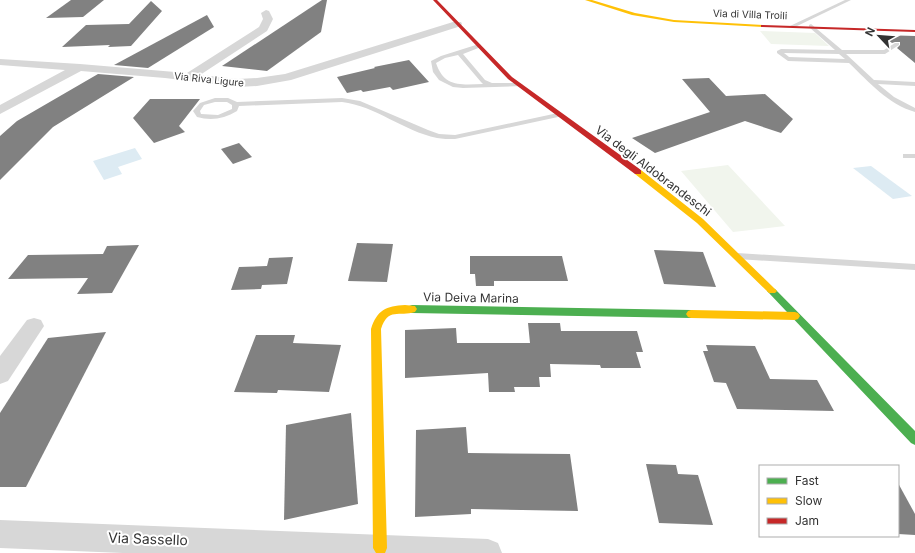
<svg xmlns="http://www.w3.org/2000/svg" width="915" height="553" font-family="Inter,sans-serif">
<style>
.green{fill:#f1f5ed}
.water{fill:#ddebf3}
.building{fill:#818181}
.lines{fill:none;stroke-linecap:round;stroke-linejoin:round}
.lane{fill:#d7d7d7;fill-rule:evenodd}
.street{fill:#d7d7d7;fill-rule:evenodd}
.fast{fill:#4caf50;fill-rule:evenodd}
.slow{fill:#ffc107;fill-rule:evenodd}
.jam{fill:#c62828;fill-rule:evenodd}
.labels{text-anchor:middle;stroke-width:4;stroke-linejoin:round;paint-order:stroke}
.far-street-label{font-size:10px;fill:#333;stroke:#fff}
.street-label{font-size:12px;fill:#333;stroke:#fff}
.near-street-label{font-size:14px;fill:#333;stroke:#fff}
</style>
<rect width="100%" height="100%" fill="#fff"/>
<!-- green -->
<g class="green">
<polygon points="760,31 815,33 829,46 771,44"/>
<polygon points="728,165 785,226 733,232 681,171"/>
</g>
<!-- water -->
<g class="water">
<polygon points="135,148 142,159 118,167 122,174 104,180 93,161"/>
<polygon points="871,166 912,196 893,199 853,168"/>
</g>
<!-- building -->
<g class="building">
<polygon points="71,0 104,0 83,17 46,18"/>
<polygon points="322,0 327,0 321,32 267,71 222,66"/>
<polygon points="151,1 162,11 131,46 108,47 110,45 62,47 86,25 129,24"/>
<polygon points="207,15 214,27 148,68 114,65"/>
<polygon points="882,35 915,36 915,63 897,48 900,45 900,42 895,42 892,43"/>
<polygon points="409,60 429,82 393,90 390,87 363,92 361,90 347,93 337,77 375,68 374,67"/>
<polygon points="98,74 134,77 53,127 0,180 0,136 17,121"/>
<polygon points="709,78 726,96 765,94 793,119 781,133 745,121 655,153 632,138 710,112 682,79"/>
<polygon points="150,99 200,99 179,126 185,132 154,143 133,118"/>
<polygon points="239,143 252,157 233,164 221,149"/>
<polygon points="357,243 393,244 387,282 348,281"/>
<polygon points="139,245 112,293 77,294 88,278 8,279 28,255 103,254 107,246"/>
<polygon points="654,250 703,252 716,287 664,284"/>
<polygon points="470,256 562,256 568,281 494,281 494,286 476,286 475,274 470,274"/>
<polygon points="293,257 287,284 262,285 261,289 231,290 239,267 267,266 269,258"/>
<polygon points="528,323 560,323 561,331 637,331 643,352 636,352 641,368 601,368 600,365 550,364 551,377 539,377 540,387 514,387 515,392 489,392 488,373 405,378 405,330 456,328 457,343 530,343"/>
<polygon points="106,332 26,487 0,487 0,413 48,338"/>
<polygon points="256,335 295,335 293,343 341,345 329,392 278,390 277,393 234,392"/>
<polygon points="706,345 755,346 770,379 817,380 834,411 737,409 726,383 714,382 703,351 708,351"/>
<polygon points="351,413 358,504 284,520 286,425"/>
<polygon points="466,427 468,453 570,454 578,511 471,509 471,514 415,517 416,430"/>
<polygon points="646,464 676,465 678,474 698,475 713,525 659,523"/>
<polygon points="898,483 915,514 915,535 898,534"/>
</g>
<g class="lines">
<!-- lane -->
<g class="lane">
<polygon points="845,0 851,0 795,27 790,26"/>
<path d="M811,24L842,50H884L895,43H899V45L885,54H846L874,80L915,82V86L878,84L894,97L915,108V112C888,104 869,82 849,63L788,61L777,53V51L781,49L835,50L809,27V25ZM784,53L839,54L845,59L789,57Z"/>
<path d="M479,44L481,45V47L463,54L485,80L492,83H520L523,85L522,86L463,88L453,87L439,80L433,72L431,61L441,56ZM458,55L481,82L483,84C460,85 444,87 436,63L445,58Z"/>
<path d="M215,98H228L237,102L342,98L360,101L428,130L439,134L455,135L558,113L561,115L558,117L455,139C449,139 442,139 437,138C403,131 376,106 342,102L239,106L237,111C224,119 211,121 197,117L193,111L200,103ZM215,102H227L232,105V109L218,115L201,114L200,111L204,105Z"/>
<rect x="903" y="154" width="12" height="4"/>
<polygon points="737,253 915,264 915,270 737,259 732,256"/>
</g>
<!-- street -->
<g class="street">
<polygon points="266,10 269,11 273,19 267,31 200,75 238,79 257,78 285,74 453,22 461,22 462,24 461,26 291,80 257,86 238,87 165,78 81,71 0,114 0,105 65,70 0,65 0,59 80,64 187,73 259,27 263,19 261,13"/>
<polygon points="34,318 41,320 44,326 8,381 0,384 0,356 27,320"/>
<polygon points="0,520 488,539 498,543 502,553 123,553 0,548"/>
</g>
<!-- fast -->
<g class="fast">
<polygon points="772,288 775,289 915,431 915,445 911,443 769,293 767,291 769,289"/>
<polygon points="412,305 691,310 694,311 696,314 694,317 691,318 412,313 409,312 407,309 409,306"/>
</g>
<!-- slow -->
<g class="slow">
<polygon points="585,0 592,0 635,13 674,20 763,25 765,26 763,27 674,22 632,15"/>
<polygon points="635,170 641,170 703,219 775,289 777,291 775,293 769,293 697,223 635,174"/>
<path d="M405,305L415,306L417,309L415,312C399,317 388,307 381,329L387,548L385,553H376L373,548L371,329C377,310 386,306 405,305Z"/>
<polygon points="691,310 795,312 798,313 800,316 798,319 795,320 691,318 688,317 686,314 688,311"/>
</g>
<!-- jam -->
<g class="jam">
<polygon points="433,0 437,0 512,77 641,170 641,174 635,174 508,79"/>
<polygon points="763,25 915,30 915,32 761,27 761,25"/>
</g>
</g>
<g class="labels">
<!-- far-street labels -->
<g class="far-street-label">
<text transform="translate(750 14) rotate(2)" y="4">Via di Villa Troili</text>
<text transform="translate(209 79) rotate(6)" y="4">Via Riva Ligure</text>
</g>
<!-- street labels -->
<g class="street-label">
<text transform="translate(653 171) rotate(37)" y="4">Via degli Aldobrandeschi</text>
<text transform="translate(471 298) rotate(1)" y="4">Via Deiva Marina</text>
</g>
<!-- near-street labels -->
<g class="near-street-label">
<text transform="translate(148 539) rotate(2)" y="5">Via Sassello</text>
</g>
</g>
<!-- legend -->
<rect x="759" y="465" width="140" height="72" fill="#ffffff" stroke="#adadad"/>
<rect x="767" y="478" width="20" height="6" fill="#4caf50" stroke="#adadad"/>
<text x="795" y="485" font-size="12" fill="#333333">Fast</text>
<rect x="767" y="498" width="20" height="6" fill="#ffc107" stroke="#adadad"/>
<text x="795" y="505" font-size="12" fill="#333333">Slow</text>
<rect x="767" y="518" width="20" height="6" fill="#c62828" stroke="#adadad"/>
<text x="795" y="525" font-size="12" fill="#333333">Jam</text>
<!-- north arrow -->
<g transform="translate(879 36) rotate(296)" stroke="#ffffff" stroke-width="3" paint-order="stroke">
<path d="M0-3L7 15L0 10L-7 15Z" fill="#333333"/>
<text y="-6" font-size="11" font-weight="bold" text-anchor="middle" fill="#333333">N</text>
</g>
</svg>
